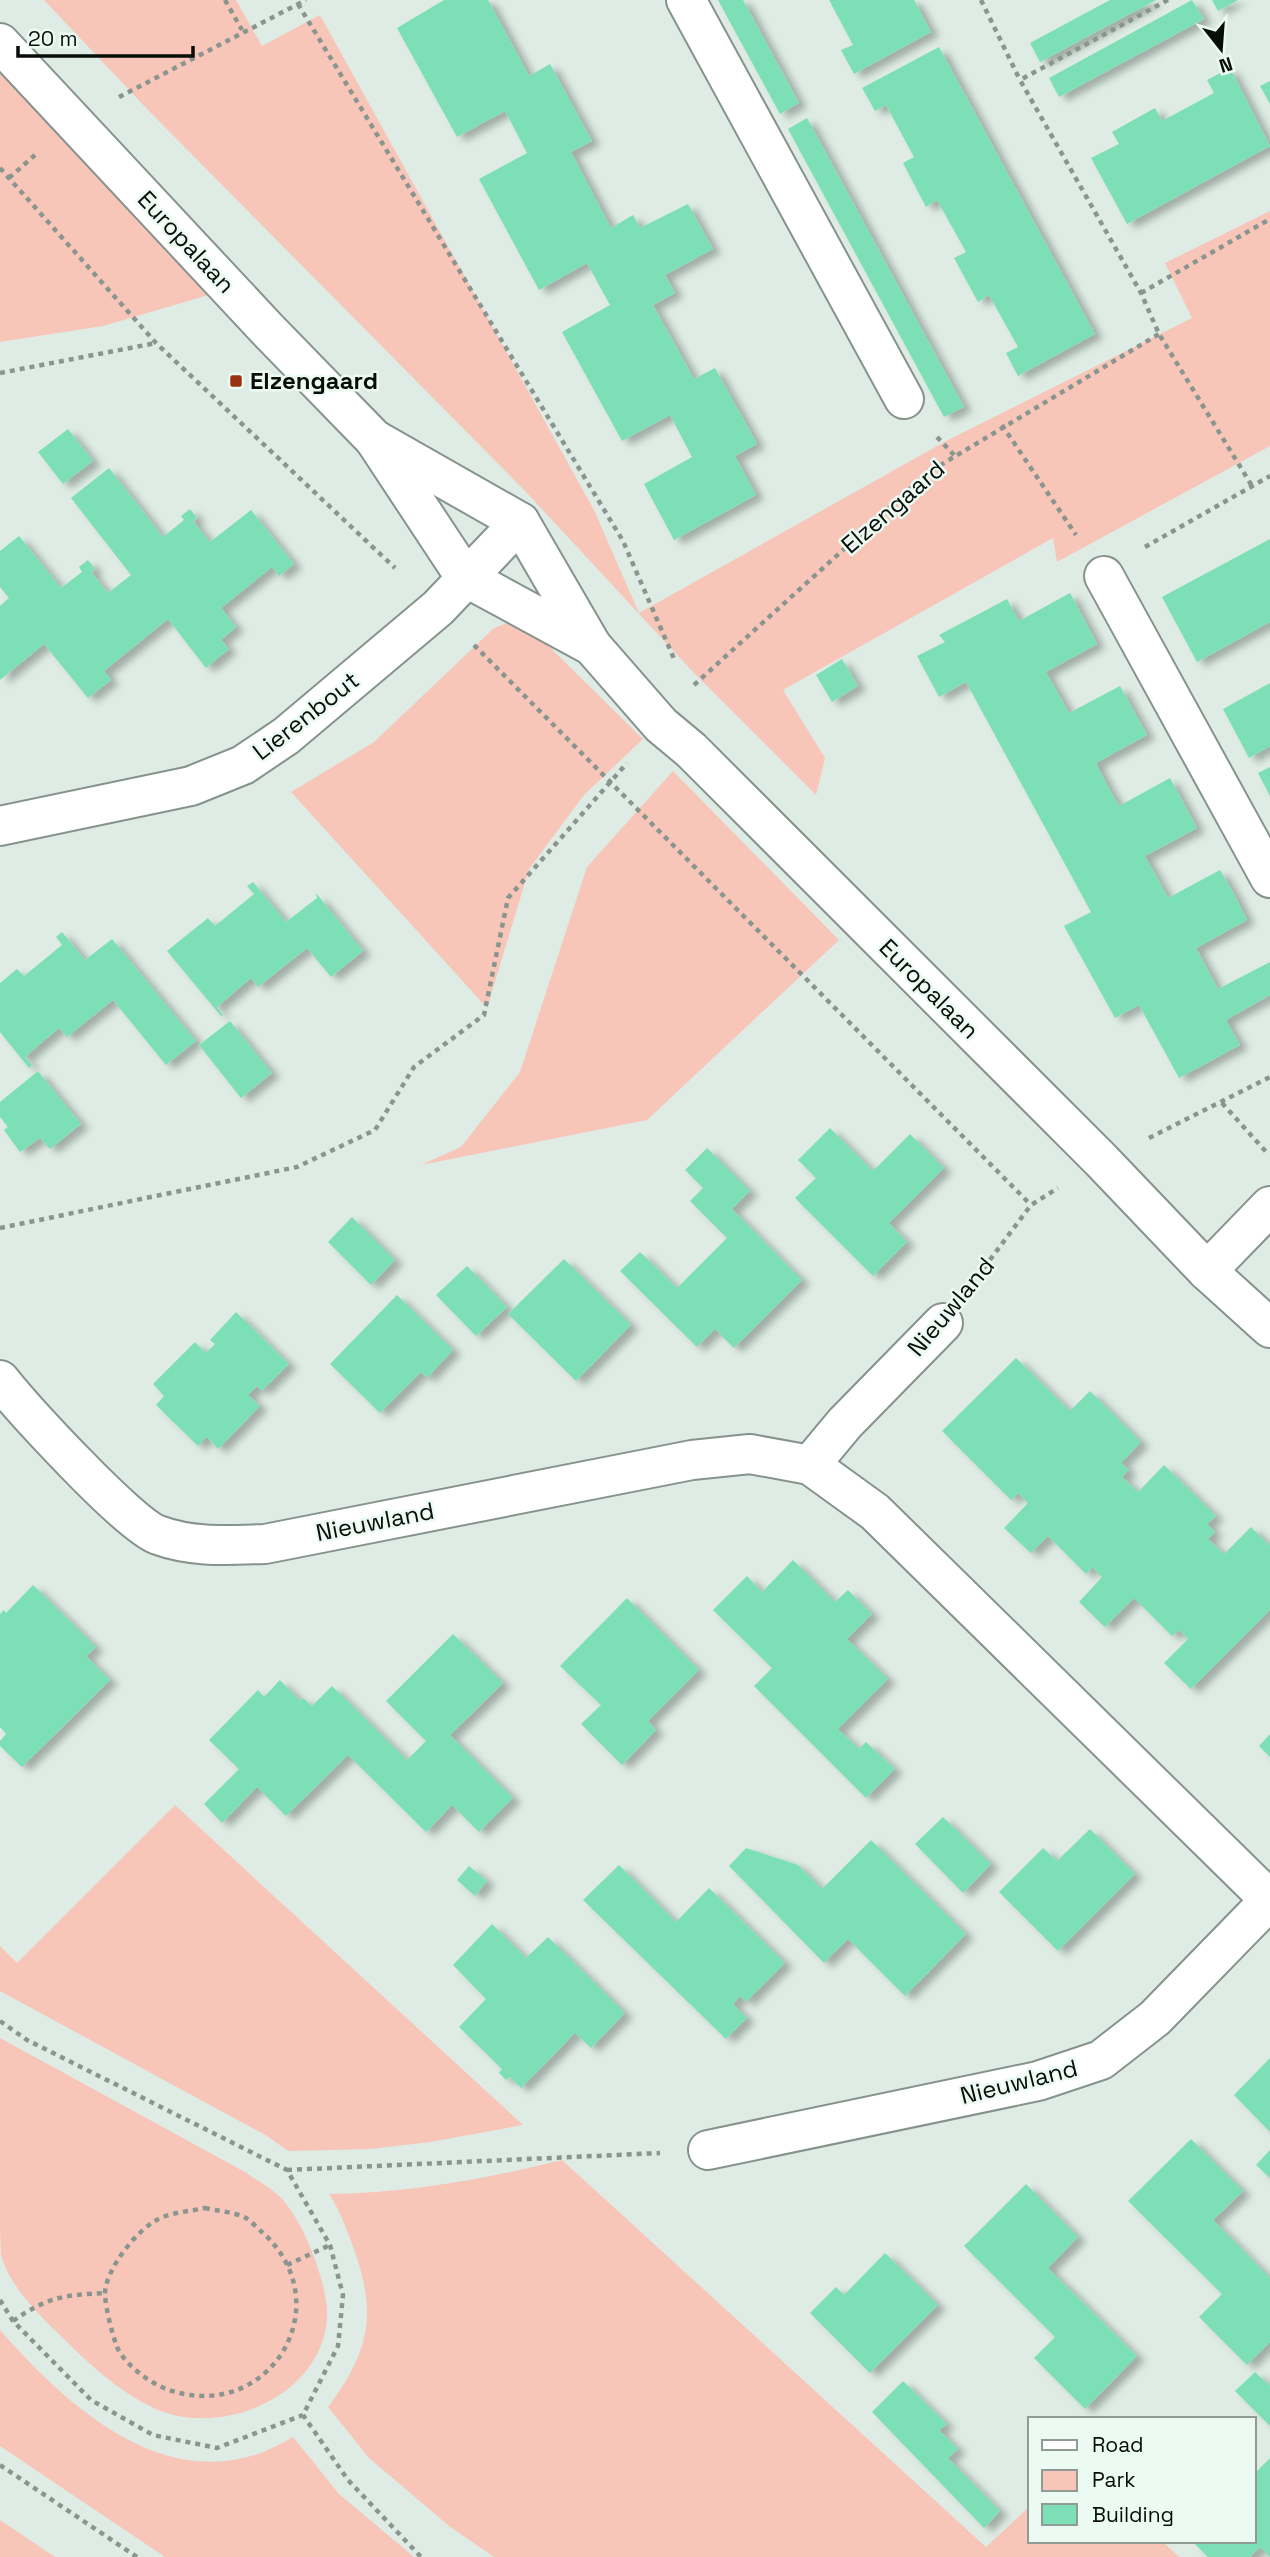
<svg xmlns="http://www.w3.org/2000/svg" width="1270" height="2557" font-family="'Space Grotesk',sans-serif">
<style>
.green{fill:#f7c6b8}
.building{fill:#7cdfb6;filter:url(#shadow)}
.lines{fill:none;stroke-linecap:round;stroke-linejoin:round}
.street-casing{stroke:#86938d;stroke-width:42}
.secondary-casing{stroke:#86938d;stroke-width:42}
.path{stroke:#8a958f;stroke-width:4.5;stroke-dasharray:5 5;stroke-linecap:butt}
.street{stroke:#fff;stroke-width:38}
.secondary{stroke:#fff;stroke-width:38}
.poi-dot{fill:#993112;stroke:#ebfaf2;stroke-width:2.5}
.labels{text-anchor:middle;stroke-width:5;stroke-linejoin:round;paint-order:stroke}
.street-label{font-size:24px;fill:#080d0a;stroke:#ebfaf2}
.poi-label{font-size:24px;font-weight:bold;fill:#080d0a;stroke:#ebfaf2;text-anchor:start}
</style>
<defs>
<filter id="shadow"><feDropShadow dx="8" dy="4.5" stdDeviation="3.5" flood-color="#0004"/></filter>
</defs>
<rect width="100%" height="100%" fill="#deece5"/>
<!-- green -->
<g class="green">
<polygon points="44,0 236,0 262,46 320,15 594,510 639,613 946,441 1192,318 1165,263 1270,211 1270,446 1057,562 1053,538 783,690 825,758 816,795 693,672 526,492 147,109"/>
<polygon points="0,69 212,294 103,326 0,342"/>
<polygon points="520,618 643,739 584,795 529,869 487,1008 291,792 374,742 494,628"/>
<polygon points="673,771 839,940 647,1120 421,1165 461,1147 520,1072 587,867"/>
<polygon points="175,1805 523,2125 430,2142 371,2149 288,2151 267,2136 0,1991 0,1946 17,1963"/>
<path d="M0,2038L245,2172C256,2180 270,2187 280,2197C303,2219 329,2286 327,2318C322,2396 222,2438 156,2409C124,2395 97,2371 72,2347C46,2321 11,2291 1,2255C0,2239 0,2214 0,2197C0,2144 0,2091 0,2038Z"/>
<path d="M562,2160L986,2547L1030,2506V2541H1162L1179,2557H494L449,2526L369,2458L328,2407C370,2351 377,2315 354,2249C347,2231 340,2210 329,2194C408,2193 485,2179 562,2160Z"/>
<path d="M0,2330C72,2412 179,2508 293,2437L339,2494L414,2557H165L0,2446Z"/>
<polygon points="0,2520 55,2557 0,2557"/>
</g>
<!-- building -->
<g class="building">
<polygon points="444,0 488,0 529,76 550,64 592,141 571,152 611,228 633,215 640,228 688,204 713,249 665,275 675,293 653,305 694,379 715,368 757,444 735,456 756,495 674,540 644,484 692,457 670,415 622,441 562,332 610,305 587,263 539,290 479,179 527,153 505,111 457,137 397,28"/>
<polygon points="718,0 743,0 799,103 780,114"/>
<polygon points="829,0 914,0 931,32 854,74 841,50 853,45"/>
<polygon points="1110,0 1156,0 1040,62 1030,43"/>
<polygon points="1192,0 1204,19 1059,97 1049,78"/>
<polygon points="1212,0 1238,0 1218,11"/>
<polygon points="939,47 1095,334 1018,376 1006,353 1018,347 989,295 978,302 954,258 966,252 937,200 926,207 903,163 914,157 886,105 875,111 862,88"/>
<polygon points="1230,68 1270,146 1127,224 1091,158 1119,144 1112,132 1155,108 1162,121 1214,93 1207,80"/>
<polygon points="1270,81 1270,104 1260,86"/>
<polygon points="807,118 964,407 944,417 788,129"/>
<polygon points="68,429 93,461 63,484 38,452"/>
<polygon points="109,468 163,537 184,520 181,516 190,509 197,518 193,521 210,542 251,510 294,564 279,576 272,567 221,608 236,627 221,640 229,649 206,668 168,619 104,671 111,680 88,698 44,644 0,680 0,606 9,598 0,587 0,551 19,536 61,588 82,572 79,567 88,560 95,569 91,572 108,593 131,575 71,498"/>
<polygon points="1270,539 1270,622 1197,662 1162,597"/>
<polygon points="1070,593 1097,644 1046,672 1069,713 1120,686 1147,735 1096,763 1107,785 1119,806 1170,778 1197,828 1145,856 1168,898 1220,870 1234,894 1247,920 1196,948 1218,989 1270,962 1270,995 1226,1020 1240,1045 1179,1078 1139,1005 1115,1018 1064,926 1091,912 966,682 939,697 917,656 945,642 939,635 1007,599 1019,621"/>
<polygon points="842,659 858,686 832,702 816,675"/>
<polygon points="1270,683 1270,746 1249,758 1223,709"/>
<polygon points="1270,767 1270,796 1258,773"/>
<polygon points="253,882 286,922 317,898 316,893 363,951 331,977 307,948 258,987 251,978 217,1007 223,1015 221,1016 167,951 208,918 215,926 254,894 247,886"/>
<polygon points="62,932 85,960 112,939 196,1041 166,1065 113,1000 67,1037 59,1028 25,1057 32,1065 29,1068 0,1032 0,983 17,969 24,976 62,945 56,937"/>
<polygon points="230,1021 272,1073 241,1098 199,1045"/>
<polygon points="38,1071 81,1124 50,1149 40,1138 20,1152 4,1130 8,1127 0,1117 0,1102"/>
<polygon points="830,1128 873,1171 910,1134 944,1168 889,1223 907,1242 873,1276 795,1198 816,1178 798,1160"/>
<polygon points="707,1148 750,1191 732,1209 802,1280 734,1348 715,1329 697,1347 620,1271 640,1252 677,1288 727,1238 690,1201 703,1188 685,1170"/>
<polygon points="352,1217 395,1260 371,1285 328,1242"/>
<polygon points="564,1259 631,1325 576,1381 508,1314"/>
<polygon points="467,1266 507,1307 476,1336 436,1295"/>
<polygon points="397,1295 453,1350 427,1378 421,1372 380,1413 330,1364"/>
<polygon points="236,1312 289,1364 262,1391 257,1386 248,1395 260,1406 218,1449 207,1437 198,1446 156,1405 164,1396 153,1384 195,1342 206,1353 215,1344 210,1340"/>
<polygon points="1016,1358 1070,1411 1090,1391 1141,1442 1121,1463 1129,1470 1122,1477 1138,1492 1164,1465 1216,1516 1207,1524 1215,1532 1208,1539 1224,1554 1251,1527 1270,1546 1270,1610 1191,1689 1164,1663 1188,1639 1179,1630 1172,1636 1134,1598 1105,1627 1079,1602 1102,1577 1092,1567 1086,1574 1048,1536 1031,1553 1004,1528 1028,1503 1018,1493 1011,1500 942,1431"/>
<polygon points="793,1560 835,1602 848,1590 872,1614 847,1639 888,1679 838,1729 859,1749 866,1742 895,1769 866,1798 754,1686 772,1668 713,1610 747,1576 762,1592"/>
<polygon points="33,1585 96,1647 86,1656 110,1680 22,1767 0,1746 0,1741 6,1734 0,1727 0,1614 4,1610 6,1613"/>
<polygon points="627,1598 699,1670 648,1721 656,1730 622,1765 581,1724 601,1705 560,1666"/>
<polygon points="453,1634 503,1683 450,1735 513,1798 479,1832 452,1805 426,1832 348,1755 286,1816 257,1787 222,1823 204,1804 239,1769 209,1740 258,1690 264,1697 280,1680 300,1701 303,1698 312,1706 332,1686 407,1760 426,1741 386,1701"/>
<polygon points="1270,1734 1270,1757 1259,1746"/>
<polygon points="943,1817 991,1864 963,1893 915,1844"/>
<polygon points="1090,1829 1135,1874 1058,1951 999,1892 1043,1848 1057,1861"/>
<polygon points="871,1840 966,1934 905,1996 848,1939 824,1963 729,1866 746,1848 798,1865 822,1889"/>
<polygon points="619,1865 676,1922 709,1888 785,1963 746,2002 740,1996 733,2004 747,2018 726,2039 583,1900"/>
<polygon points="469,1866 487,1881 475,1896 457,1880"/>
<polygon points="492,1924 526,1958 548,1937 625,2013 591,2048 575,2033 521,2088 510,2077 506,2080 499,2073 502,2069 459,2027 486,1999 453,1965"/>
<polygon points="1270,2058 1270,2132 1234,2095"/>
<polygon points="1191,2139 1243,2191 1213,2220 1270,2278 1270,2342 1247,2365 1199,2317 1222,2294 1128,2201"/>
<polygon points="1270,2150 1270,2178 1256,2165"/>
<polygon points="1026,2184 1078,2237 1048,2268 1137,2356 1085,2409 1034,2358 1055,2337 964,2246"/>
<polygon points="885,2253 938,2305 870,2373 810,2313 836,2287 844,2295"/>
<polygon points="1255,2372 1270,2386 1270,2426 1235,2391"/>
<polygon points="903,2381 947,2424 939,2430 958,2449 948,2458 1000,2511 984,2528 872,2412"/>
<polygon points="1270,2458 1270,2557 1260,2547 1250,2557 1208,2557 1192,2541 1254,2541 1254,2468 1257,2471"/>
</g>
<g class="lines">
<!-- street casing -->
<g class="street-casing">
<g id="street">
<polyline points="686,0 904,399"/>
<polyline points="1104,576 1270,878"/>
<polyline points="0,826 191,786 243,765 286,736 438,608 520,522"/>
<polyline points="1207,1271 1270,1206"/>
<path d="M0,1380C23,1409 129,1525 158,1535C193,1548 229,1545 265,1544L692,1460L750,1454L810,1465L875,1512L1270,1900"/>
<polyline points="810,1465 845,1423 943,1323"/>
<polyline points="708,2150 1038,2081 1101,2060 1155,2018 1270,1900"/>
</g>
</g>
<!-- secondary casing -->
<g class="secondary-casing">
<g id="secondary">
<polyline points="0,43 267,329 374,439 465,577 592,646"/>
<polyline points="374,439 520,522 592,646 661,725 691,750 1101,1160 1207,1271 1270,1328"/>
</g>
</g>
<!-- path -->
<g class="path">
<polyline points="225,0 242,30"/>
<polyline points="981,0 1020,80"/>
<polyline points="1168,0 1020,80 1141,293 1159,334 1252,486"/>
<polyline points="298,4 623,541 675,661"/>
<polyline points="119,97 306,0"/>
<polyline points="0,168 156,343 395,568"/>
<polyline points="9,178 35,155"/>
<polyline points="1141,293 1270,219"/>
<polyline points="0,373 156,343"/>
<polyline points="1002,425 1076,535"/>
<polyline points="937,437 954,455"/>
<polyline points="1145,547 1270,476"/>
<polyline points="474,645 1031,1205"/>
<polyline points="694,685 929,472 1159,334"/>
<polyline points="1222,1103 1269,1155"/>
<polyline points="1149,1138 1270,1077"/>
<polyline points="0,1228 297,1167 375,1130 414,1067 484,1015 508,898 627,763"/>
<polyline points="972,1284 1031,1205 1058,1188"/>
<polyline points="0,2021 27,2040 287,2170 330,2245 343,2295 338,2346 303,2415 348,2480 421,2557"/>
<polyline points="287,2170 660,2153"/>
<path d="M205,2208C217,2211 235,2212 246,2218C251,2221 257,2228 262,2232C342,2304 270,2424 169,2390C151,2384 125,2365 117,2347C112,2333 106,2310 105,2295C104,2270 140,2225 163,2217C176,2212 191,2211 205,2208Z"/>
<polyline points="287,2265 330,2245"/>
<polyline points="0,2300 13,2321 91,2400 153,2435 217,2448 303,2415"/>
<path d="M13,2321C47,2297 64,2295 105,2293"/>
<polyline points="0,2465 137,2557"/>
</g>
<!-- street -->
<use href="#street" class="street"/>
<!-- secondary -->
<use href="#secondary" class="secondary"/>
</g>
<!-- markers -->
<rect class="poi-dot" x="229" y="374" width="14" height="14" rx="3.5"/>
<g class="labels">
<!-- street labels -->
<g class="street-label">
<text transform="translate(186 242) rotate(47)" y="8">Europalaan</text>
<text transform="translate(893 507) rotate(-41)" y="8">Elzengaard</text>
<text transform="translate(306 716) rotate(-38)" y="8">Lierenbout</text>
<text transform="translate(929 989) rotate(45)" y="8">Europalaan</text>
<text transform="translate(951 1307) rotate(-50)" y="8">Nieuwland</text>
<text transform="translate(375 1522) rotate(-11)" y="8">Nieuwland</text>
<text transform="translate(1019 2082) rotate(-14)" y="8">Nieuwland</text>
</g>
<!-- poi labels -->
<g class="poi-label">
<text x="250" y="389">Elzengaard</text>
</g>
</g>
<!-- legend -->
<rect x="1028" y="2417" width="228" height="126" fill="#ebfaf2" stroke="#909b95" stroke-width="2"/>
<rect x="1042" y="2440" width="35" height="10" fill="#ffffff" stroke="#909b95" stroke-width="2"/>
<text x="1092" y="2452" font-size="21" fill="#080d0a">Road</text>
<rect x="1042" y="2470" width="35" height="21" fill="#f7c6b8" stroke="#909b95" stroke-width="2"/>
<text x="1092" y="2487" font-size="21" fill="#080d0a">Park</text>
<rect x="1042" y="2504" width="35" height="21" fill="#7cdfb6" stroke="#909b95" stroke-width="2"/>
<text x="1092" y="2522" font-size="21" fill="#080d0a">Building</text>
<!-- north arrow -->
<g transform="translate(1221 49) rotate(163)" stroke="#ebfaf2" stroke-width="5" paint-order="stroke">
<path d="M0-5L12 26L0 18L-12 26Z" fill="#080d0a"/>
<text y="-10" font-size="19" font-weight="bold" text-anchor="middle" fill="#080d0a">N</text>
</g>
<!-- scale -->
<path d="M18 46v10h175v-10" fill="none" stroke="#080d0a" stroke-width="3.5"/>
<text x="28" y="46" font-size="21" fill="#080d0a" stroke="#ebfaf2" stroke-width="5" paint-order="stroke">20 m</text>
</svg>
